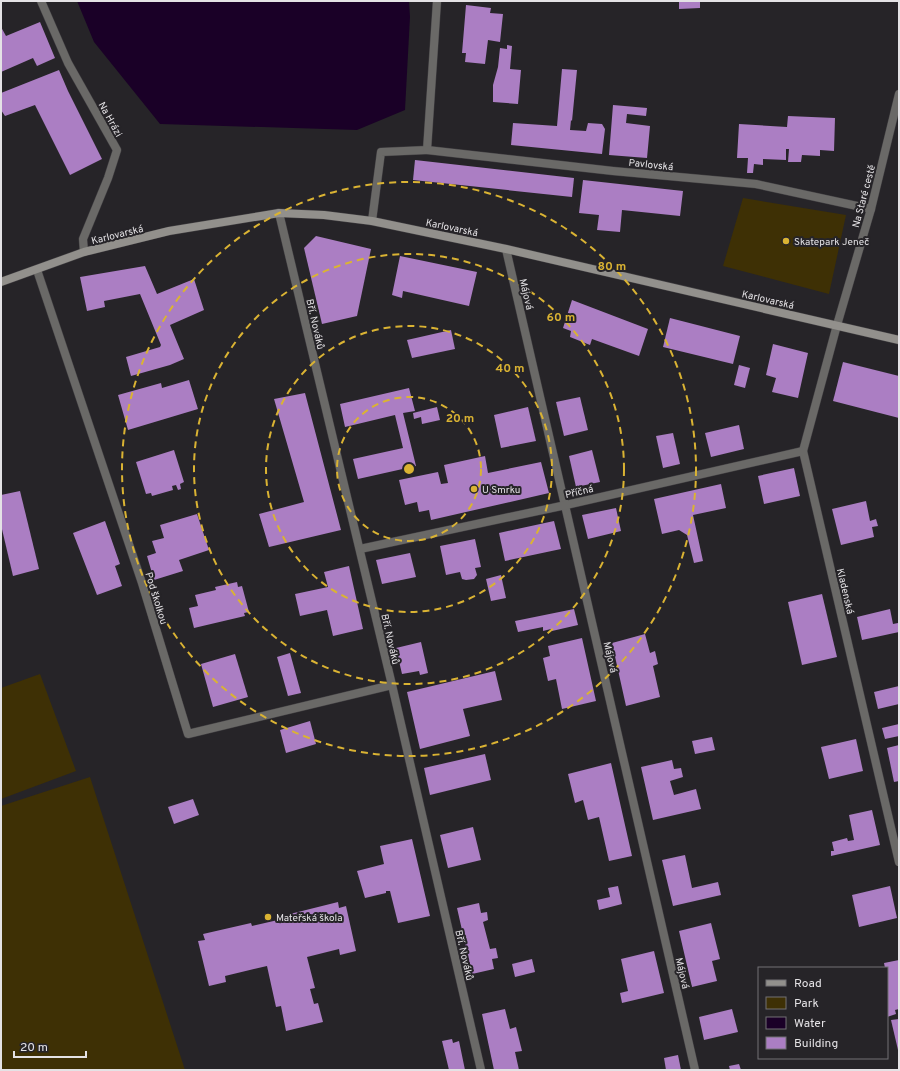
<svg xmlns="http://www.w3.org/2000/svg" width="900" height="1071" font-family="Overpass,sans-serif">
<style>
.green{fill:#3e3005}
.water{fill:#1a0027}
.building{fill:#ab7ec3}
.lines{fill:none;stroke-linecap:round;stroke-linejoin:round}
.service-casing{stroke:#413f42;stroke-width:9}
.minor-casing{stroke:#413f42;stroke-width:9}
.secondary-casing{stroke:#413f42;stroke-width:9}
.service{stroke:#6a6967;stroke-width:8}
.minor{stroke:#6a6967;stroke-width:8}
.secondary{stroke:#92908c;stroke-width:8}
.ring{fill:none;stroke:#dab333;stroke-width:2;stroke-dasharray:7 5}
.poi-dot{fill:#dab333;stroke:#262428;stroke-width:1.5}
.labels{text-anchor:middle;stroke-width:4;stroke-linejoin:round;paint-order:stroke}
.street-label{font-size:10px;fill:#e4e2e5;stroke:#262428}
.poi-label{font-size:10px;fill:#e4e2e5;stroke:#262428;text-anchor:start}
.centre{fill:#dab333;stroke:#262428;stroke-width:2}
.ring-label{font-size:12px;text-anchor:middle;font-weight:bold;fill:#dab333;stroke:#262428;stroke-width:4;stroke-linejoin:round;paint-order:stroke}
</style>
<rect width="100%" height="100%" fill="#262428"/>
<!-- green -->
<g class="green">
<polygon points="743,198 846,215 829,294 723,266"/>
<polygon points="40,674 76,771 1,799 1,688"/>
<polygon points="90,777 185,1070 1,1070 1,806"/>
</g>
<!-- water -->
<polygon class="water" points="77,1 409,1 410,17 405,110 357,130 160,124 94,42"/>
<!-- building -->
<g class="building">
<polygon points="679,1 700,1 700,8 679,9"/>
<polygon points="466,5 491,8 490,13 503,14 500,42 488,40 485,64 465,62 466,53 462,53"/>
<polygon points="40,22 55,58 37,66 33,58 1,72 1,27 6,36"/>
<polygon points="507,45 512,46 510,69 521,70 518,104 493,102 493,85 498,67 500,48 507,49"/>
<polygon points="562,69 577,70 572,121 571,120 570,130 586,131 588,123 602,124 605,129 602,154 511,145 513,123 557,126"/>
<polygon points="59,70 68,91 102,159 70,175 35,105 5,116 1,110 1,93"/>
<polygon points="613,105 647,108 646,116 627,114 626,123 650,126 647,158 609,155"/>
<polygon points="788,116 835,118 834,151 820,150 820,156 802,155 801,162 788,162 789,149 786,149 786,160 763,159 763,165 754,164 753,173 747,173 748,158 737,158 739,124 787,127"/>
<polygon points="415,160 574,178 572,197 413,180"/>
<polygon points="583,180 683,191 680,216 622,210 620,232 597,230 599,215 579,213"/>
<polygon points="316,236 371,249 357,316 322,324 304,248"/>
<polygon points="400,256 477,272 469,306 403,291 402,298 392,295"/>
<polygon points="145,266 157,294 194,279 204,310 170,325 184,359 170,365 131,376 126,357 160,347 161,345 140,294 104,301 105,307 87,311 80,277"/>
<polygon points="572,300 648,329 639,356 592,339 590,345 570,337 571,331 563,328"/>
<polygon points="670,318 740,336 733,364 663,347"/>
<polygon points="451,330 455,349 412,358 407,340"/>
<polygon points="773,344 808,353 798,398 772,392 776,378 766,375"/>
<polygon points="843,362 899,376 899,418 833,401"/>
<polygon points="739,365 750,368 745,388 734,385"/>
<polygon points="189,380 198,409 128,430 118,395 161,383 162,388"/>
<polygon points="409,388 415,411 403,413 416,466 358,479 353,459 403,448 395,415 345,427 340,404"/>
<polygon points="305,393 341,530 269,547 259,514 304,502 274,399"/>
<polygon points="580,397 588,430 564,436 556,402"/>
<polygon points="437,407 440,420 422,424 421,417 414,419 413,413"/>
<polygon points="528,407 536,441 501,448 494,415"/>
<polygon points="739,425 744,449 711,457 705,433"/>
<polygon points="673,433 680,464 663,468 656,436"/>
<polygon points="174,450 184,482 180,484 181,489 178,490 176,485 172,486 173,490 152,496 151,493 146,494 136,462"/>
<polygon points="592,450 600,482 576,487 569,456"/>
<polygon points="485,456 488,473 541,462 549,493 431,520 429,510 419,512 417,502 405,505 399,480 438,472 441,484 448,483 444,465"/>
<polygon points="794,468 800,496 764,504 758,476"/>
<polygon points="721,484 726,508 693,515 703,561 694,563 687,535 679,530 662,534 654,499"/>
<polygon points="20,491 39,569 13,576 1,525 1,495"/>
<polygon points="866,501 870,521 876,519 878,526 872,527 874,537 841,545 832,509"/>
<polygon points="616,508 621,531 588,539 582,515"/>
<polygon points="197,514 209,550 179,560 183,571 154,580 147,556 156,553 152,541 164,538 160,525"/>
<polygon points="105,521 120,564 115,566 122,586 97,595 73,533"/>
<polygon points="554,521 561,549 505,561 499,533"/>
<polygon points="475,539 481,567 475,568 477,575 474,579 466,580 462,579 460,572 446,575 440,546"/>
<polygon points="410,553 416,577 382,584 376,560"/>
<polygon points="349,566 363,629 333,636 327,610 300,616 295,594 328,587 324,572"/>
<polygon points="501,575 506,598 491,601 486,579"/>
<polygon points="237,582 238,587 242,586 249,612 244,613 245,616 194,628 189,608 198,606 195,595 216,590 215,587"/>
<polygon points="822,594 837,657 802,665 788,602"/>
<polygon points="574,609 578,625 552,631 551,629 543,631 543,627 518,632 515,621"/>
<polygon points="890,609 893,624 898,623 899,632 862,640 857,617"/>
<polygon points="645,634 650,653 655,651 658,664 653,666 660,697 626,706 612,643"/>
<polygon points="582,638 596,701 562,709 556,679 548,681 543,658 550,656 548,646"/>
<polygon points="421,642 428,673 420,675 419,671 402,674 396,648"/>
<polygon points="290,653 301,693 288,696 277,657"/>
<polygon points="235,654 248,697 213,707 201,664"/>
<polygon points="495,671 502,700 463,709 470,736 420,749 407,692"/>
<polygon points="899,686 899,704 878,709 874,692"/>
<polygon points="310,721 316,744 286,753 280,730"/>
<polygon points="899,724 899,736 885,739 882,728"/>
<polygon points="712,737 715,750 695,754 692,741"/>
<polygon points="856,739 863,771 829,779 821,747"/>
<polygon points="899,745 899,781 894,782 887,748"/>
<polygon points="485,754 491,780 430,795 424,768"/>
<polygon points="672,760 674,769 681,768 683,777 670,781 674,795 696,789 701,809 653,820 641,767"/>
<polygon points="611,763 632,856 609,861 599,817 588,820 583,800 575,803 568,774"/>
<polygon points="193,799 199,815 174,824 168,807"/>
<polygon points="872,810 880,845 831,856 831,851 834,851 832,842 847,838 848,841 854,840 849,815"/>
<polygon points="473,827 481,860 448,868 440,835"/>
<polygon points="412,839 430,916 398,923 390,891 386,891 386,893 365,898 357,871 384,864 380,846"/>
<polygon points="685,855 692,888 718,882 721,895 673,906 662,860"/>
<polygon points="618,886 622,904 599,910 597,900 610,897 608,888"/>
<polygon points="890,886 897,918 859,927 852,895"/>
<polygon points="338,902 339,908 346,906 356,951 340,955 339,949 307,957 315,988 310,989 314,1004 318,1003 323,1022 286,1031 281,1006 276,1007 267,966 225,976 226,982 209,986 198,941 205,940 203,934 251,923 252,926 291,917 290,914"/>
<polygon points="479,903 481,913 487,912 488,920 483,922 490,949 496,948 498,958 492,959 494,969 472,974 457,908"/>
<polygon points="711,923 720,959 712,961 717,981 692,987 679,931"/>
<polygon points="654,951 664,993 622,1003 620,993 628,991 621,959"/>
<polygon points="532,959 535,972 515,977 512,964"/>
<polygon points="899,960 899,1009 895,1010 896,1014 887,1017 888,981 887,968 885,968 884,963"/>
<polygon points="505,1009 510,1029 516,1027 522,1051 515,1052 519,1070 494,1070 482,1014"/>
<polygon points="732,1009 738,1032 704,1040 699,1017"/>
<polygon points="899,1019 899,1050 898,1050 891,1020"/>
<polygon points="452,1039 453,1043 459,1041 465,1070 449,1070 442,1041"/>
<polygon points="678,1055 681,1070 666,1070 664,1058"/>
<polygon points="739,1064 741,1070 730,1070 729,1066"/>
</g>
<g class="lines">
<!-- service casing -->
<g class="service-casing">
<polyline id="service" points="372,221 381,152 427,150 437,1"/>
</g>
<!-- minor casing -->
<g class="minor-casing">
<g id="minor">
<polyline points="41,1 68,63 117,150 108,178 83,239 84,252"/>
<polyline points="899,94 871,209 837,325 803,451 899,862"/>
<polyline points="427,150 613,171 756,184 871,209"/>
<polyline points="279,213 392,685 481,1070"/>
<polyline points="506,249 695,1070"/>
<polyline points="37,270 142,583 188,734 392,685"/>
<polyline points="360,549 566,505 803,451"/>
</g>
</g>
<!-- secondary casing -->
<g class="secondary-casing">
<polyline id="secondary" points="1,282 84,252 169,231 279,213 324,215 372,221 506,249 899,340"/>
</g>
<!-- service -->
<use href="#service" class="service"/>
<!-- minor -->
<use href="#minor" class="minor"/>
<!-- secondary -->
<use href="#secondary" class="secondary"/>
</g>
<!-- distance rings -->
<g class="ring">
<circle cx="409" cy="469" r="72"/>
<circle cx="409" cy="469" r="143"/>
<circle cx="409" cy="469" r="215"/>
<circle cx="409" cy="469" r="287"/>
</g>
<!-- markers -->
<g class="poi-dot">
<circle cx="786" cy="241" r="4"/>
<circle cx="474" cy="489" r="4"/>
<circle cx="268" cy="917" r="4"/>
</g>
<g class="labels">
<!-- street labels -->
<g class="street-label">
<text transform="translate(111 119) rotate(61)" y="4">Na Hrázi</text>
<text transform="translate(651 164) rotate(6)" y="4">Pavlovská</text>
<text transform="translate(863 196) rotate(-75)" y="4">Na Staré cestě</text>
<text transform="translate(452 227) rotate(12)" y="4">Karlovarská</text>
<text transform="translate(117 234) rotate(-14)" y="4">Karlovarská</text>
<text transform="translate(527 294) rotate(77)" y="4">Májová</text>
<text transform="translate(768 299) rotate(13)" y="4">Karlovarská</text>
<text transform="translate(316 324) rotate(77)" y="4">Bří. Nováků</text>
<text transform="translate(579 491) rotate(-13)" y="4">Příčná</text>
<text transform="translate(846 591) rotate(77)" y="4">Kladenská</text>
<text transform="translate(157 598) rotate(73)" y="4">Pod školkou</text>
<text transform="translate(391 639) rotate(77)" y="4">Bří. Nováků</text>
<text transform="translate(611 657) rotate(77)" y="4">Májová</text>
<text transform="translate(465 955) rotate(77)" y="4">Bří. Nováků</text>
<text transform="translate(683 973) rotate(77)" y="4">Májová</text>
</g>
<!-- poi labels -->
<g class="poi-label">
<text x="794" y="245">Skatepark Jeneč</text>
<text x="482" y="493">U Smrku</text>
<text x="276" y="921">Mateřská škola</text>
</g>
</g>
<circle cx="409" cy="469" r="6" class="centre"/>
<g class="ring-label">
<text x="612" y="270">80 m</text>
<text x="561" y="321">60 m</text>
<text x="510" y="372">40 m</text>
<text x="460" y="422">20 m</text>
</g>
<!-- border -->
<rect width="900" height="1071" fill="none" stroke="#e4e2e5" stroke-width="4"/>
<!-- legend -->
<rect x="758" y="967" width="130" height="92" fill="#262428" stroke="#727074"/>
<rect x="766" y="980" width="20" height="6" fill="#92908c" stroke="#727074"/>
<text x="794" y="987" font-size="12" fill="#e4e2e5">Road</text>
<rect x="766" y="997" width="20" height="12" fill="#3e3005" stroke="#727074"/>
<text x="794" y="1007" font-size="12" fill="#e4e2e5">Park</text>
<rect x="766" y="1017" width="20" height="12" fill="#1a0027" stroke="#727074"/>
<text x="794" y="1027" font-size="12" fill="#e4e2e5">Water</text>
<rect x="766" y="1037" width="20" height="12" fill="#ab7ec3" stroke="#727074"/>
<text x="794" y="1047" font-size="12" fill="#e4e2e5">Building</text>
<!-- scale -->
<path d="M14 1051v6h72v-6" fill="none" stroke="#e4e2e5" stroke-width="2"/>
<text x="20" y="1051" font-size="12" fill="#e4e2e5" stroke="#262428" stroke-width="3" paint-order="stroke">20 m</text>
</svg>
